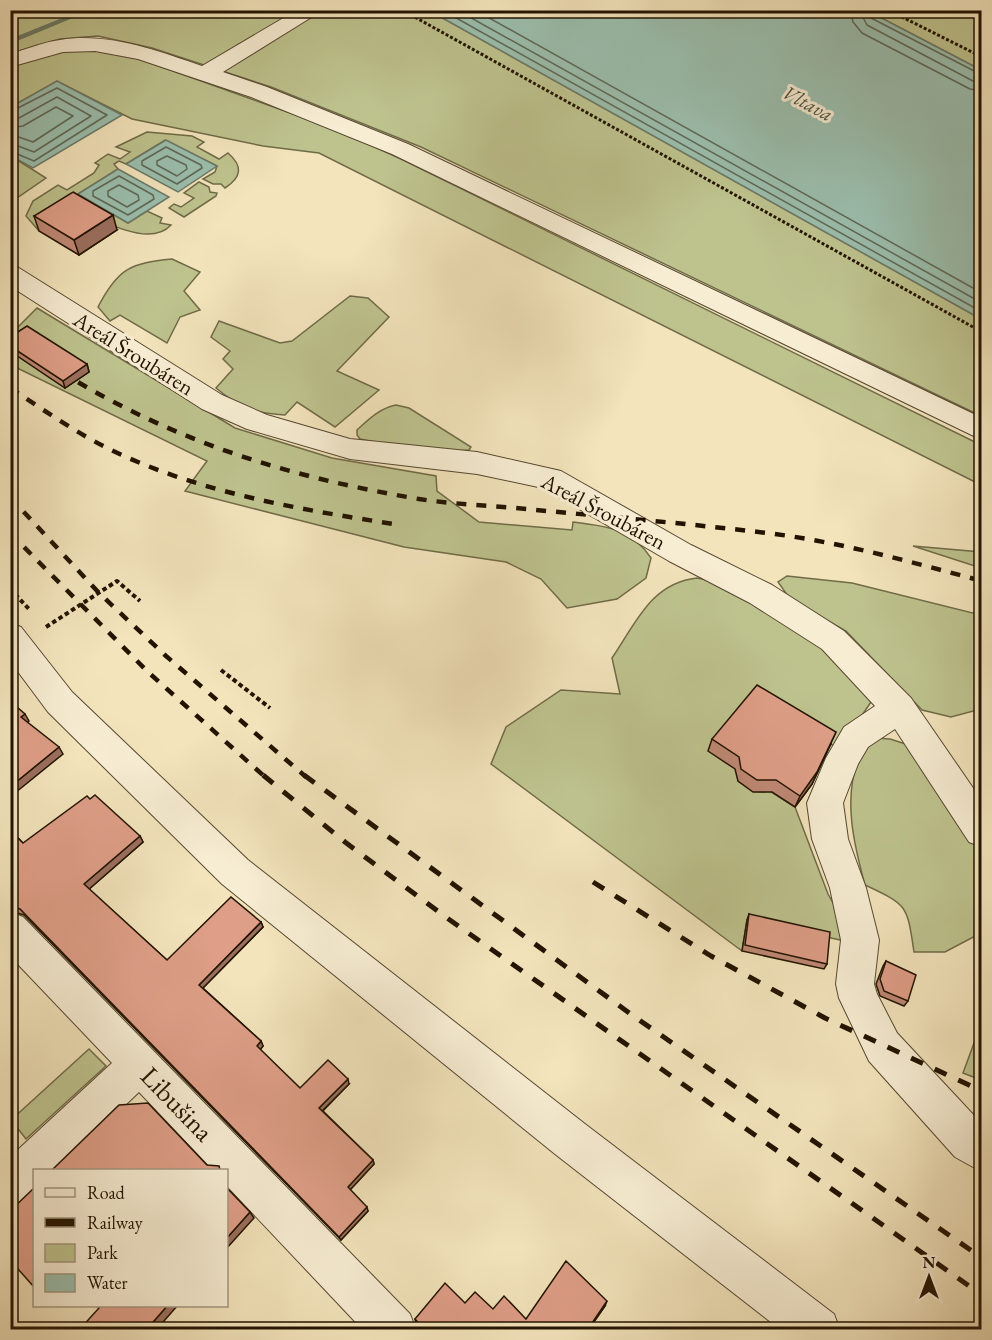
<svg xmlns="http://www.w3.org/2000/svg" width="992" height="1340" font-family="'EB Garamond',serif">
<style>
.green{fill:#bec38e;stroke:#706b48;stroke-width:1.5}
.water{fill:#9bbfae;stroke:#6b7a69;stroke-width:1.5}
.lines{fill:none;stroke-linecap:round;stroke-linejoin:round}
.shore{stroke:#5e6958;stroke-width:1.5}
.stream{fill:#6b7a69;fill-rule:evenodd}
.minor-casing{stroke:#564730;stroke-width:2}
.path-far1{stroke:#221301;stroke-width:3;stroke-dasharray:3 2;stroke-linecap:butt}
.path{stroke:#221301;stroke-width:4;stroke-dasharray:4.5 3;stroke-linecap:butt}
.minor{fill:#f7edd3;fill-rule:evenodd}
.rail-far1{stroke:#221301;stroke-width:4.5;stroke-dasharray:10 10;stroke-linecap:butt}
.rail{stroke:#221301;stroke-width:5;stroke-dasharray:13 13;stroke-linecap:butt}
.wall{fill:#bf8874;stroke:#221301;stroke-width:1.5}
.shaded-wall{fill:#9b6f5e;stroke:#221301;stroke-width:1.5}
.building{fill:#de9e87;stroke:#221301;stroke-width:1.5}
.labels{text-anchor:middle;stroke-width:6;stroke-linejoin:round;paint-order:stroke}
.far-water-label{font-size:20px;font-style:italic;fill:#4c4f3e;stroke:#f7edd3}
.street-label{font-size:22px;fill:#221301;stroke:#f7edd3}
.near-street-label{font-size:27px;fill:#221301;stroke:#f7edd3}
</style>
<rect width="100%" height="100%" fill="#f3e4bc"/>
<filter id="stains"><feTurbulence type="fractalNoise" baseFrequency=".00333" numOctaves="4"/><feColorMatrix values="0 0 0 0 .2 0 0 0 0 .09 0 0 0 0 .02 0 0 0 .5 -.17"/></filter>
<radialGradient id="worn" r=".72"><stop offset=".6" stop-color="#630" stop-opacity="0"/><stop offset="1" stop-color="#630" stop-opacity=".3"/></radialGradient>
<!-- green -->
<g class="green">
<polygon points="11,11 430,11 981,319 981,416 421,147 271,87 152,48 98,36 60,39 11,55"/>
<polygon points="868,11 981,11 981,70"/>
<polygon points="91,48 137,58 340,131 401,159 981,445 981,485 319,153 263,146 132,119 57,81 11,107 10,67 60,51"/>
<path d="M147,132L192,136L204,142L197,147L219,159L228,153C243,166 242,177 225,188L221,184H213L203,179L215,172L217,166L165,140L126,164L119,161L114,164L118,169L78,194L128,223L147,211L162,218L160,223L171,225C149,249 98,219 77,207L39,231L26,216L33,201L58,185L67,190L94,173L99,165L95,163L108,154L120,159L130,152L116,147Z"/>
<polygon points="11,156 46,178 11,202"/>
<polygon points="199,182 209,187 210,192 217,193 216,196 184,217 169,208 174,204 181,207 194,198 184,193"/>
<path d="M172,259L200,272L184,291L200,310L180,317L167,343L120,315L110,321L98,307C118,268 131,263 172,259Z"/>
<path d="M350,296L368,298L389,317L337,371L379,390L335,427L297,402L285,415C254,413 240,408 216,388L233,369L223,359L230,351L211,337L219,321L280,343L292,341Z"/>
<path d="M37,308L235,428L332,458L436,476L437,491L479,522L572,530L573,522C608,527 630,527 651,558L646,578L617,599L567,608L541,579L506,562L404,547L185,491L207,461L11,365L10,335Z"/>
<path d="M396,405L409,408L471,447L469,450L430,453L360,439L357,435V430C369,419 380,408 396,405Z"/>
<polygon points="913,546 981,552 981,568"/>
<polygon points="787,576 852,583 981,615 981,709 951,717 922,710 846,631 790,599 778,582"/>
<path d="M697,578L722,583L809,633L867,687L871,702L839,749L753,697L738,770V781L753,791L765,792L767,789L795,807L828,894L841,917L845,941L747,920L742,951L491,764L506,727L561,690L620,694L612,658C636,623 651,583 697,578Z"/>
<path d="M875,738L890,739L915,747L930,766L981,850V933L945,952H914C907,905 908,905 865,885C854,845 842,796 860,756C863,750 870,744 875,738Z"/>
<polygon points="981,1024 982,1080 981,1080 963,1073"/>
<polygon points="89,1049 106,1066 26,1139 11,1120"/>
</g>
<!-- water -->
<g class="water">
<polygon points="430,11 868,11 981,70 981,319"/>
<polygon points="57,81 122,115 33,168 11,156 11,107"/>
<polygon points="166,140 217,166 178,192 126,164"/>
<polygon points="118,169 169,197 128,223 78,194"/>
</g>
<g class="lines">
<!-- shore -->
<g class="shore">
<polyline points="442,10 982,312"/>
<polyline points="457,10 982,303"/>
<polyline points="475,10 982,293"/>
<polyline points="850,10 853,22 862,33 970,89 982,91"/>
<polyline points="859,10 867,25 973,81 982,82"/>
<polyline points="867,10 871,18 982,75"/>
<polyline points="10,112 57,88 107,115 34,161 10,151"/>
<polyline points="10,119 19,118 57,97 91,116 34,152 10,143"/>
<polyline points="10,128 23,126 56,107 73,116 33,142 10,134"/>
<polygon points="166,147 201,165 202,168 177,184 142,165 142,161"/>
<polygon points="167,156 186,165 187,169 177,176 157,165 157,161"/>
<polygon points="119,176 153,195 154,199 128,215 93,196 93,191"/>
<polygon points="119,185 138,195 139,200 127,207 108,196 108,191"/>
</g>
<!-- stream -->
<polygon class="stream" points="82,10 92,10 10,44 10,39"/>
<!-- minor casing -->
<g class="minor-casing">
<g id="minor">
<path d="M297,10H323L223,72L267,87L408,144L982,418V440L392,154L251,97L138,59L95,51L63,52L10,67V54C27,49 44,42 60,40C109,32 157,51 202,66Z"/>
<polygon points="10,266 19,268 222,395 267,415 350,439 477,452 561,471 691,545 772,585 844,631 911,698 982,801 982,847 969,842 895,729 868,747 858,764 843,803 848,839 866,888 879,940 874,984 877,994 897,1033 982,1124 982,1172 955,1157 869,1061 839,998 836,984 841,940 830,888 812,839 807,803 826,758 844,727 875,706 822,649 750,603 669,561 543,488 477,474 350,459 247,429 202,409 10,286"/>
<polygon points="10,623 21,627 72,692 248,860 585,1124 834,1314 840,1330 781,1330 555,1154 222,884 48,712 10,661"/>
<polygon points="10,912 23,917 410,1314 416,1330 363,1330 226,1185 226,1170 213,1170 139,1092 57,1170 34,1170 34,1192 25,1201 10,1207 10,1157 112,1063 10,956"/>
</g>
</g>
<!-- path-far1 -->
<g class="path-far1">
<polyline points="402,10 982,332"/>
<polyline points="888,10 982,57"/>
</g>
<!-- path -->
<g class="path">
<polyline points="10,589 30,610"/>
<polyline points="46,627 117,581 140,601"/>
<polyline points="221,670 270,708"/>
</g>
<!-- minor -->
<use href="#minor" class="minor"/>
<!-- rail-far1 -->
<g class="rail-far1">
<path d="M61,372C175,442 288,477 419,499C451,504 483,505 515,508C599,516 683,523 767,533C841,542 911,562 982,581"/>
<path d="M10,388C47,412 83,438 124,456C209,494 302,510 394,524"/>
<polyline points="10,497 99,593 166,656 306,777"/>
<polyline points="10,533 148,672 265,777"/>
</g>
<!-- rail -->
<g class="rail">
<polyline points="263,775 345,842 447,918 982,1295"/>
<polyline points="304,775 632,1015 982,1258"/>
<polyline points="593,882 711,956 825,1018 982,1091"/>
</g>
</g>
<!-- wall -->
<g class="wall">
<polygon points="34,216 117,230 79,255 39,231"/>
<polygon points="10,337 87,364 89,372 65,388 10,351"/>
<polygon points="712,739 831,744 812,784 795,807 772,792 753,792 738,781 735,769 708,751"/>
<polygon points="10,830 23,843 140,836 143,842 89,889 167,960 261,922 263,927 203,988 261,1041 263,1046 260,1050 300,1088 349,1084 323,1111 373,1160 374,1164 350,1190 368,1211 341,1240 24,915 10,911"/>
<polygon points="749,914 827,964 824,969 742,951 747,920"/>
<polygon points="886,961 908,1001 904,1006 880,996 876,984 883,966"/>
<polygon points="465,1303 493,1309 526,1319 605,1306 589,1329 422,1329 416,1323 415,1319"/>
</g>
<!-- shaded-wall -->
<g class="shaded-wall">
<polygon points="113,215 117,230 79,255 74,240"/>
<polygon points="87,364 89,372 65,388 63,381"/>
<polygon points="25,714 29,721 25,724 21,717"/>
<polygon points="836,732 812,784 795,807 800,796"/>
<polygon points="59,747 63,754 10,797 10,787"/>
<polygon points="140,836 143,842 88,890 84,884"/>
<polygon points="261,922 263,927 201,990 199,985"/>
<polygon points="261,1041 263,1046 259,1051 257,1046"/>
<polygon points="348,1079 349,1084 321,1112 319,1108"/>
<polygon points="373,1160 374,1164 349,1191 348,1187"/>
<polygon points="367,1207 368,1211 341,1240 339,1237"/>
<polygon points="250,1212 254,1218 226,1249 226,1239"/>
<polygon points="607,1301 605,1306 589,1329 588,1329"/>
<polygon points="168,1305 178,1305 157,1329 147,1329"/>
</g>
<!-- building -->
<g class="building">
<polygon points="73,192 113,215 74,240 34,216"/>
<polygon points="27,326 87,364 63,381 10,346 10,337"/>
<polygon points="757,685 836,732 817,772 800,796 776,780 757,780 741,769 739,757 712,739"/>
<polygon points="10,701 25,714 21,717 59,747 10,787"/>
<polygon points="95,795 140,836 84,884 167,960 231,897 261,922 199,985 261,1041 257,1046 300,1088 328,1060 348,1079 319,1108 373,1160 348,1187 367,1207 339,1237 20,909 10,906 10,830 23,843 87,796 90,799"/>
<polygon points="749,914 830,932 827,964 745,945"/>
<polygon points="886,961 916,975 908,1001 884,991 880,979"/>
<polygon points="148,1103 207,1165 219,1166 220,1170 52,1170 119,1105"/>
<polygon points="226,1187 250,1212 226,1239"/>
<polygon points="34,1188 34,1287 10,1260 10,1211"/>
<polygon points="566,1261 607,1301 588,1329 424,1329 415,1319 445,1283 465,1303 475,1292 493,1309 504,1296 526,1319"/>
<polygon points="97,1305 168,1305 147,1329 80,1329 99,1308"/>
</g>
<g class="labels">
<!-- far-water labels -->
<g class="far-water-label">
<text transform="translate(808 103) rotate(28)" y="7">Vltava</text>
</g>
<!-- street labels -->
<g class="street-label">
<text transform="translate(134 353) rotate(32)" y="8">Areál Šroubáren</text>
<text transform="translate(604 511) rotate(28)" y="8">Areál Šroubáren</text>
</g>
<!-- near-street labels -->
<g class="near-street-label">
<text transform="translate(177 1104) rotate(46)" y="9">Libušina</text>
</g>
</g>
<!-- margin -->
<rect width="992" height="1340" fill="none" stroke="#f3e4bc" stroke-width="36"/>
<rect x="12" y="12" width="968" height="1316" fill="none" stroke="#221301" stroke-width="3"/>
<rect x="18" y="18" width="956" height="1304" fill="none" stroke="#221301" stroke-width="1.5"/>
<!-- legend -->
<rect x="33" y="1169" width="195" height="138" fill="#f7edd3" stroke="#a2967f" stroke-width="1.5"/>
<rect x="45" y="1188" width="30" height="9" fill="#f7edd3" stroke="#a2967f" stroke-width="1.5"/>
<text x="87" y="1199" font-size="18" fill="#221301">Road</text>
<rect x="45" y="1218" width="30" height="9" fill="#221301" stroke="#a2967f" stroke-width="1.5"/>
<text x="87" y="1229" font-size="18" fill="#221301">Railway</text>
<rect x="45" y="1244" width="30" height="18" fill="#bec38e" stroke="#a2967f" stroke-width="1.5"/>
<text x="87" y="1259" font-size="18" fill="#221301">Park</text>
<rect x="45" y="1274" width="30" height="18" fill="#9bbfae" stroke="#a2967f" stroke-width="1.5"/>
<text x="87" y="1289" font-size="18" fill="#221301">Water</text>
<!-- north arrow -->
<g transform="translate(929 1277)" stroke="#f7edd3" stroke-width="4.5" paint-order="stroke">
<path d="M0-4.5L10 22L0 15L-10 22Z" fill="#221301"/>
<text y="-9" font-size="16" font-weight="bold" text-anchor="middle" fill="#221301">N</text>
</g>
<rect width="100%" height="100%" filter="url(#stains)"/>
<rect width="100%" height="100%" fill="url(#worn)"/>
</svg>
